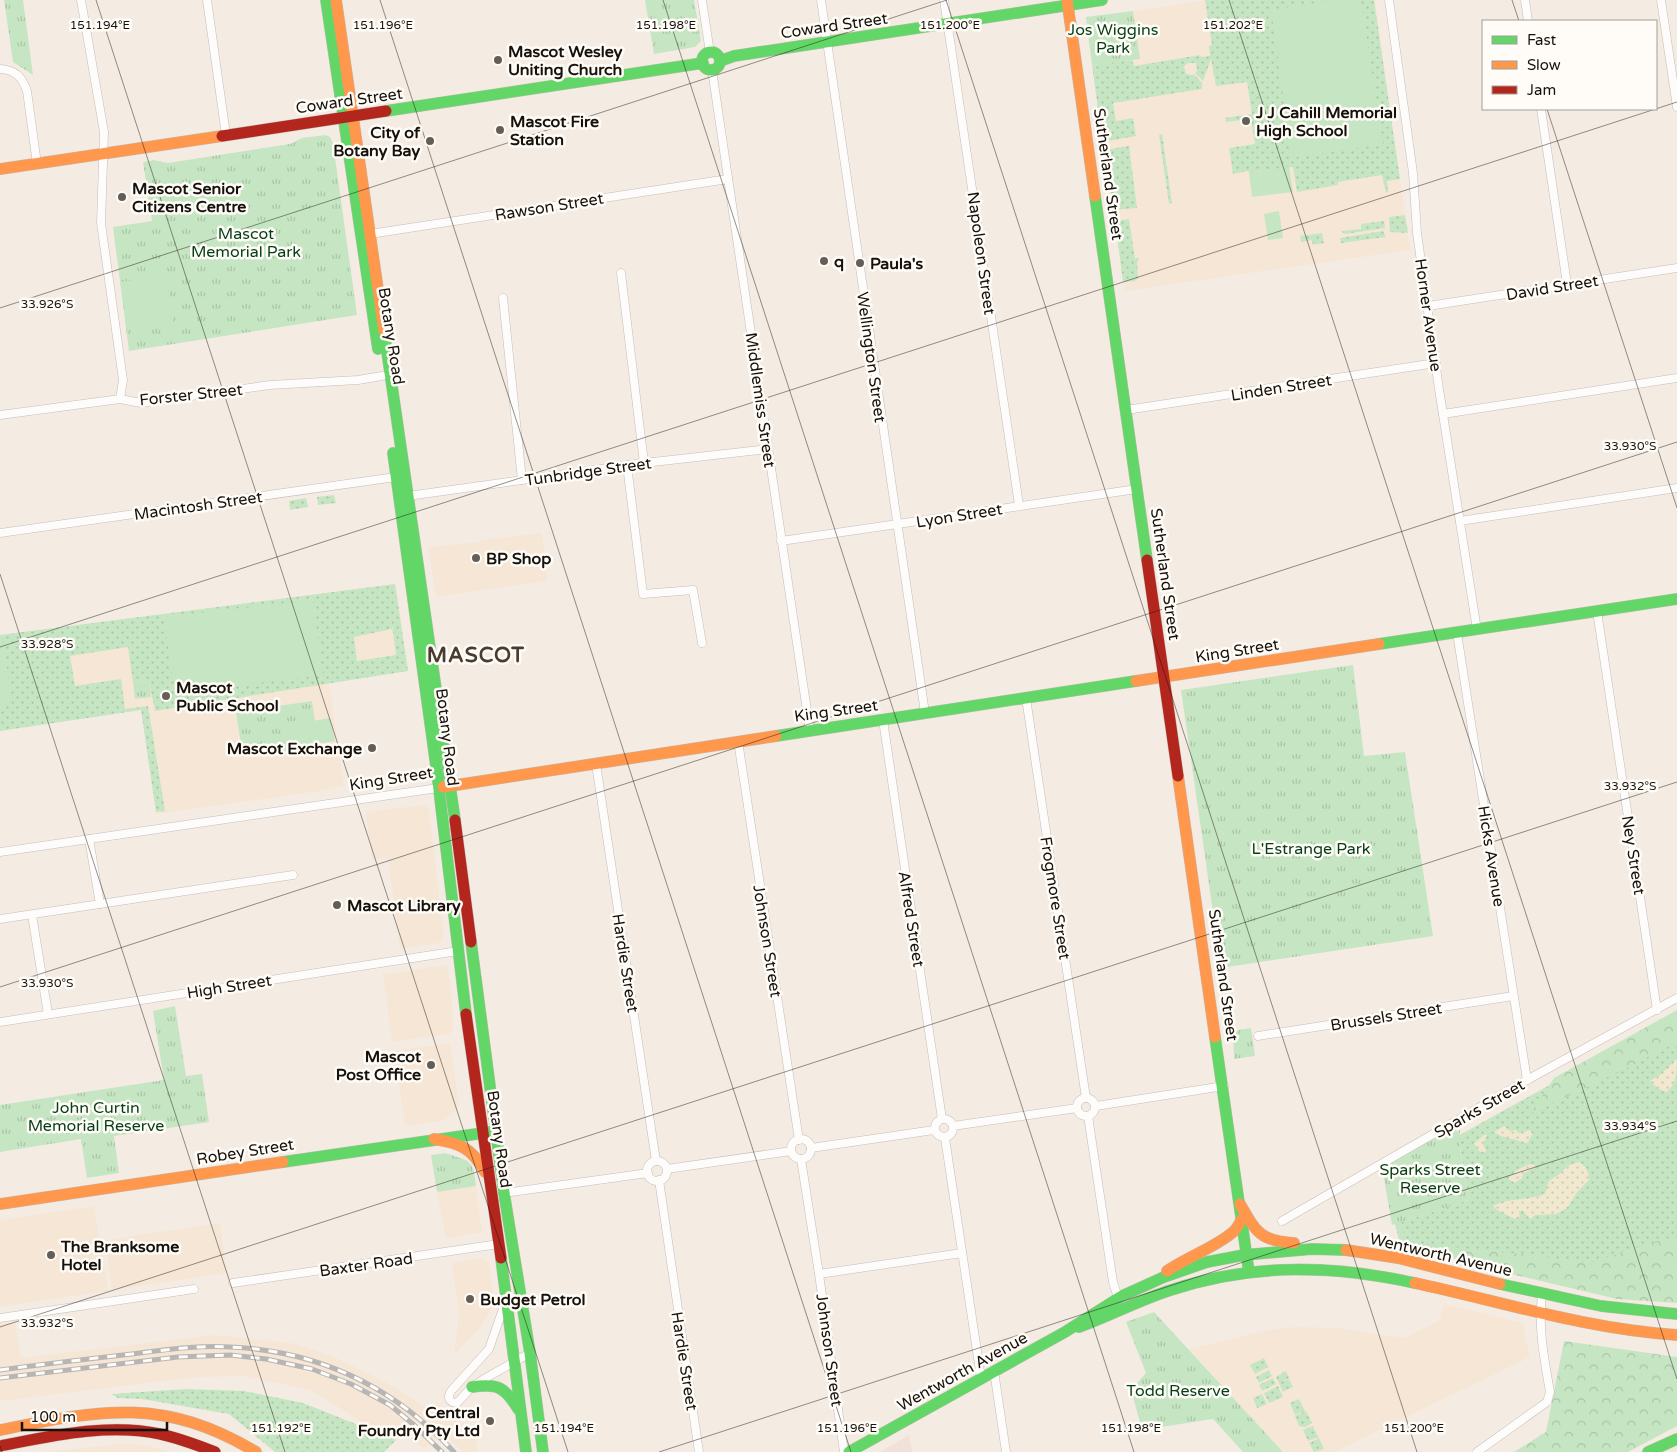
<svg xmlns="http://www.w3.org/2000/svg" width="1677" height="1452" font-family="'Varela Round',sans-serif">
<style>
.built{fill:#f6e6d6}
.industrial{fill:#f2e0da}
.grass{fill:url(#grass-dots);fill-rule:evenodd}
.forest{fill:url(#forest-crowns)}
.sand{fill:url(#sand-dots)}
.park{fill:url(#park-tufts)}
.pitch{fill:#c6e6c3}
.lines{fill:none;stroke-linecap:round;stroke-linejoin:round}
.street-casing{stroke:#c4bdb6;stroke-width:9}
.fast-casing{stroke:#c4bdb6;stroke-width:12}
.slow-casing{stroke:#c4bdb6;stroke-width:12}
.jam-casing{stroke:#c4bdb6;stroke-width:12}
.street{stroke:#fdfcfb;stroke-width:8}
.fast{stroke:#63d668;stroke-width:11}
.slow{stroke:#ff974d;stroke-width:11}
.jam{stroke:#b3261e;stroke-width:11}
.rail-casing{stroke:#b8b6b4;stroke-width:5}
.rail{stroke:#fffcf8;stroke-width:3;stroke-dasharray:9;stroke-linecap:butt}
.ticks{fill:none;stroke:#16110b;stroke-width:1;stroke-opacity:0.45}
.poi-dot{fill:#645e57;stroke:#fffcf8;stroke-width:2}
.labels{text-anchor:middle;stroke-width:5;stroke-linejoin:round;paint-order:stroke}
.street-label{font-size:16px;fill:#16110b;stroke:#fffcf8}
.park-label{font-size:16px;fill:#043e16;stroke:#fffcf8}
.poi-label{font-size:16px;font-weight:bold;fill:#16110b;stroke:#fffcf8;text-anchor:start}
.district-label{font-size:21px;font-weight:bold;letter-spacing:1px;fill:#483c2e;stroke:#fffcf8}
.ticks-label{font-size:12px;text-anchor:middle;fill:#16110b;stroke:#fffcf8;stroke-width:5;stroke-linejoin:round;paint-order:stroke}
</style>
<defs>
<pattern id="grass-dots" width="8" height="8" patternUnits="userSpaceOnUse" patternTransform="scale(1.25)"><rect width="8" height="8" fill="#c6e6c3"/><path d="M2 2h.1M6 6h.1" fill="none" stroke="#a9c4a6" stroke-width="1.8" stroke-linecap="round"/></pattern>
<pattern id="forest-crowns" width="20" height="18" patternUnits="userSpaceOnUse" patternTransform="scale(1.25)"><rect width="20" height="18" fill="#c6e6c3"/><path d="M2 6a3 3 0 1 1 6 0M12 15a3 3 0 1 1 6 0" fill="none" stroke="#a9c4a6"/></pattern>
<pattern id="sand-dots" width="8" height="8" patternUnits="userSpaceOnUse" patternTransform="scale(1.25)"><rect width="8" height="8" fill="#f1e8d0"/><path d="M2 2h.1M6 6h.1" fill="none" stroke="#cec6b1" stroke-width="1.8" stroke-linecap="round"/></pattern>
<pattern id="park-tufts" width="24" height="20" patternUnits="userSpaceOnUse" patternTransform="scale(1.25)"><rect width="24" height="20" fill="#c6e6c3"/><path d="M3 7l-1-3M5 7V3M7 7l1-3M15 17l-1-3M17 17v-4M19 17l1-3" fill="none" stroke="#a9c4a6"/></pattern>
</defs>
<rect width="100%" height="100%" fill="#f4ece3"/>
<!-- built -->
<g class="built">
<polygon points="1207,0 1375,0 1410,250 1125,291 1092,65 1139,59 1133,11"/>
<polygon points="542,533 547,581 436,597 428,547 480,542 481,540"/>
<polygon points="396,584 408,671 329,682 344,786 320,791 156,814 141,710 0,731 0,635"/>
<polygon points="424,805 429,809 444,937 439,943 400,949 388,858 372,859 366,815 367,812"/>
<polygon points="444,965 448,968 453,1011 453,1030 449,1034 392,1042 383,975"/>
<polygon points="450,1043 459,1103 455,1112 442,1121 405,1126 394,1051"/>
<polygon points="476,1186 482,1232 446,1239 437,1192"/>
<polygon points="94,1206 108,1291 0,1307 0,1220"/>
<polygon points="220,1223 227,1273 112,1290 105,1240"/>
<polygon points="483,1258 489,1262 492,1289 492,1304 488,1316 480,1328 454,1355 459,1313 452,1263"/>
<polygon points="1444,1304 1523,1323 1530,1357 1334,1452 1283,1452 1189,1349 1274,1329 1296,1327 1338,1328 1404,1338 1439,1321"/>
<polygon points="15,1322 21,1358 215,1335 291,1343 330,1355 387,1383 429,1409 437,1402 476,1438 478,1452 463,1452 443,1433 425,1449 401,1433 396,1440 381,1434 311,1390 243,1376 197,1377 0,1401 0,1324"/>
<polygon points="120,1444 146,1445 170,1452 47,1452"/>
</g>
<!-- industrial -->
<polygon class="industrial" points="909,1435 912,1452 880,1452"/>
<!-- grass -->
<g class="grass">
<polygon points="1205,0 1374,0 1400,179 1387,181 1388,192 1386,193 1382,175 1338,182 1338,185 1297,192 1293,167 1249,173 1248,171 1233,174 1229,148 1255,144 1251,119 1226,122 1225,118 1252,114 1247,82 1216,86 1211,59 1203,81 1195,73 1197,71 1196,63 1188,63 1184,66 1186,74 1192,75 1194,74 1202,83 1202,89 1113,103 1116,121 1133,118 1136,136 1103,142 1101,133 1112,131 1111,130 1101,132 1092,65 1132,60 1134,66 1200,55 1201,57 1210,56 1209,46 1212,45"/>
<polygon points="1162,134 1172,203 1169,204 1159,135"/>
<polygon points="1129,146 1137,208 1113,210 1104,150"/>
<polygon points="1405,215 1408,233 1390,232 1389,217"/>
<polygon points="1129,219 1135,259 1138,258 1139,261 1137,262 1138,278 1135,281 1123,282 1115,221"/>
<polygon points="1384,221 1385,228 1345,234 1341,231 1361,229 1361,224"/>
<polygon points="1383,231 1386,237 1341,243 1340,238"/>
<polygon points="1322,233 1324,243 1313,245 1312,240 1301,242 1300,236"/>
<polygon points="334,495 336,503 318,505 317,497"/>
<polygon points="306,498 308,507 290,510 289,501"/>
<path d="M395,584L408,671L155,711C153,700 151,693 149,681L133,682L128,647L70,656L75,686L121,679L125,709L148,706L165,811L156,812L141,710L0,731V635ZM391,617L396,655L357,661L354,637L392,629Z"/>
<polygon points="1677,1014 1677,1280 1400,1243 1395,1224 1469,1200 1458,1136"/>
<polygon points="1264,1358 1268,1367 1255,1374 1250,1365"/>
<polygon points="1269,1370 1272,1376 1259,1383 1256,1377"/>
<polygon points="1286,1371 1289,1378 1282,1382 1289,1379 1293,1387 1283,1392 1276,1377"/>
<polygon points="1273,1378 1276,1384 1262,1391 1259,1385"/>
<polygon points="1278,1386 1283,1397 1269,1403 1264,1393"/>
<polygon points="186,1389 244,1391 303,1403 396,1440 384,1452 275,1452 229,1414 142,1399 118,1398 111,1394"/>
<polygon points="1262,1394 1267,1404 1257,1408 1253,1398"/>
<polygon points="1299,1399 1305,1411 1295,1415 1290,1403"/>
<polygon points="1306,1411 1312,1423 1305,1427 1299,1426 1295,1416"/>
<polygon points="1313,1426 1318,1437 1308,1441 1303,1430"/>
<polygon points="1319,1438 1324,1449 1314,1452 1309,1443"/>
</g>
<!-- forest -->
<g class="forest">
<polygon points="1677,1010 1677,1042 1625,1069 1530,1114 1554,1078"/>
<polygon points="1460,1130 1460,1198 1397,1210 1406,1242 1529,1255 1590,1263 1663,1239 1677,1238 1677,1303 1617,1299 1494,1270 1400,1243 1384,1177"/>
<polygon points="1564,1341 1677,1357 1677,1426 1628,1452 1514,1452 1546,1432"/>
</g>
<!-- sand -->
<g class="sand">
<path d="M1677,1059C1677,1071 1677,1085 1666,1092L1657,1088L1650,1081L1660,1075Z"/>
<polygon points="1504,1126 1510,1131 1516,1130 1518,1133 1522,1133 1529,1130 1533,1134 1527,1143 1501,1136 1494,1132"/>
<polygon points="1484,1135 1487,1135 1483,1144 1486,1151 1484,1153 1479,1151 1474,1144"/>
<path d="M1579,1162C1586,1167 1589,1171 1589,1180L1577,1192L1567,1208L1556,1214L1535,1215L1530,1219L1522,1210L1519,1212L1520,1217L1515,1219L1497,1210L1493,1206C1509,1197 1529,1201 1545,1194L1549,1181L1561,1173L1567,1166Z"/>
<polygon points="1530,1164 1535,1165 1535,1167 1523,1174 1522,1178 1515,1183 1508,1179 1517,1170"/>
</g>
<!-- park -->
<g class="park">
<polygon points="4,0 23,0 33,75 13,62"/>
<polygon points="645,0 694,0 701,41 695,47 654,54"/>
<polygon points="1133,11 1140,59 1092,65 1086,17"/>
<polygon points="326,135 330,137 333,143 357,315 129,351 113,227 152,221 143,162 154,160 168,163 290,144 302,138"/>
<polygon points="1353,665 1364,756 1405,752 1433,936 1221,968 1181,690"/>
<polygon points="149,681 151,697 135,699 133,682"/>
<polygon points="312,701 319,746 243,757 236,712"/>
<polygon points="175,1006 186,1076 202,1074 209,1122 114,1136 119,1173 87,1178 81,1139 0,1152 0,1105 164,1080 153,1011"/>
<polygon points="1251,1028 1255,1056 1234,1059 1233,1031"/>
<polygon points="1456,1127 1469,1200 1392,1225 1382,1167"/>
<path d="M445,1153C471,1162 473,1158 476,1186L437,1192L431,1155Z"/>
<polygon points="1154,1312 1283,1452 1243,1452 1213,1419 1142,1430 1131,1390 1146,1373 1126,1322"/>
</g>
<!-- pitch -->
<g class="pitch">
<polygon points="1334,0 1361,0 1383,144 1292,158 1271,10"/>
<polygon points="1289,167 1293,192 1252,197 1249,173"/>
<polygon points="1279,211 1283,238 1268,240 1264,214"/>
<polygon points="166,275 173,323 128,329 121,282"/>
<polygon points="313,600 323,675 175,693 164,617"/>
<polygon points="3,641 12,703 0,705 0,642"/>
<polygon points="330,718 335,741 289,749 285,726"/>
</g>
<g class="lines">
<!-- street casing -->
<g class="street-casing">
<g id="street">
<polyline points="81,0 104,132 101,223 123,380 120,399"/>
<polyline points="207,0 226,135"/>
<polyline points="702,0 710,53"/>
<polyline points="821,0 925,713"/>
<polyline points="944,0 1019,505"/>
<polyline points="1389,0 1413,173 1417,233 1439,389 1477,630"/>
<polyline points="1525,0 1528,21"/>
<polyline points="1661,0 1677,107"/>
<path d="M0,69C16,70 22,77 27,91L37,164"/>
<polyline points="712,70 810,731"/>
<polyline points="1541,109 1567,284"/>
<polyline points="370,234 728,179"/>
<polyline points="621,273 644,463"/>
<polyline points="503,298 522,480"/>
<polyline points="1428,306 1677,268"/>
<polyline points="1126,410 1436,363"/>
<polyline points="1443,414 1677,378"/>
<polyline points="0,415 120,399 141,403 270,385 358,380 382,376"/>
<polyline points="627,465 643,594 693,590 702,643"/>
<polyline points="408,496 644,463 768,449"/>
<polyline points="1460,521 1677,488"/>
<polyline points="0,533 396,477"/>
<polyline points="781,541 1137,489"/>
<polyline points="1597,611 1657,1010"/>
<polyline points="1457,633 1527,1080"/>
<polyline points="1026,698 1086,1098"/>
<polyline points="883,720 942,1119"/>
<polyline points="738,741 799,1140"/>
<polyline points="596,764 656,1161"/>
<polyline points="89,839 100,904"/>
<polyline points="0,852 438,788"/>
<polyline points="32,915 48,1014"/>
<polyline points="0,919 293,875"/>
<polyline points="0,1022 458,951"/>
<polyline points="1258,1036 1513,996"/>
<circle cx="1086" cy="1107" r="9"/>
<polyline points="1096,1106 1224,1086"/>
<polyline points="1088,1116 1113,1282 1118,1298"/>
<circle cx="944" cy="1128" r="9"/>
<polyline points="953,1126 1077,1108"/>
<polyline points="945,1138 981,1378"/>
<circle cx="801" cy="1149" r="10"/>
<polyline points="811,1148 934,1130"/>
<polyline points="801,1159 819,1274 844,1452"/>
<circle cx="657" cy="1171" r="10"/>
<polyline points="667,1169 791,1151"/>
<polyline points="659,1180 699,1452"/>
<polyline points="504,1193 648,1173"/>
<polyline points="1282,1221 1527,1080 1677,998"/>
<polyline points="819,1274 962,1253"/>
<polyline points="233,1283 499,1244"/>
<path d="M504,1306L489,1349L451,1391C447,1397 449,1403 457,1403L472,1387L484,1379L530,1353"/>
<polyline points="0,1318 194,1289"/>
<polyline points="994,1371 1006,1452"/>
<path d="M1477,1452L1547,1402L1550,1392C1544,1358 1538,1328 1542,1294"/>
</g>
</g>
<!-- fast casing -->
<g class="fast-casing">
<g id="fast">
<polyline points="326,0 378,349"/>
<circle cx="711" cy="61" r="9"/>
<polyline points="720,61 734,56 1102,0"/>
<polyline points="386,111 703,63"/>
<polyline points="1095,196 1147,560"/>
<polyline points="384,331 455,820"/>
<polyline points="393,453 437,773 466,1014"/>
<polyline points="1379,644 1677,599"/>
<polyline points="776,736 1136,681"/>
<polyline points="471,942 504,1193 530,1353 543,1452"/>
<polyline points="1215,1037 1249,1272"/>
<polyline points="283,1162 490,1132"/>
<polyline points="501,1258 526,1452"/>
<polyline points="1500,1284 1601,1306 1677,1314"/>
<path d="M1079,1327C1110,1316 1139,1300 1171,1290C1252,1263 1332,1265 1415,1283"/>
<path d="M472,1387C497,1383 505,1387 518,1409"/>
<polyline points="849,1452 1065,1332 1122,1296 1164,1277 1207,1262 1244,1255 1312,1249 1346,1250"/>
<polyline points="1648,1452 1677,1439"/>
</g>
</g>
<!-- slow casing -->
<g class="slow-casing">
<g id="slow">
<polyline points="336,0 384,331"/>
<polyline points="1067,0 1095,196"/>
<polyline points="0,169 222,136"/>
<polyline points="1136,681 1379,644"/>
<polyline points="1178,776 1215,1037"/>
<polyline points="443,787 776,736"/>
<path d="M434,1139C460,1143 472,1148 485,1172"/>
<polyline points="0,1204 283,1162"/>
<path d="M1240,1204C1256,1232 1260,1241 1294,1243"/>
<polyline points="1346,1250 1398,1258 1500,1284"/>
<path d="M1167,1271C1187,1257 1216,1247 1233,1232C1237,1229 1239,1224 1242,1219"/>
<path d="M1415,1283C1503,1302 1586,1329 1677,1335"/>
<path d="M0,1430C101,1410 162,1396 256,1452"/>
</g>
</g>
<!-- jam casing -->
<g class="jam-casing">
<g id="jam">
<polyline points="222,136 386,111"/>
<polyline points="1147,560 1178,776"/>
<polyline points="455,820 471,942"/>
<polyline points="466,1014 501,1258"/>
<path d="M0,1446C52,1436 107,1423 160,1434C179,1438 197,1445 215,1452"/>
</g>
</g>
<!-- street -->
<use href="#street" class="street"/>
<!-- fast -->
<use href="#fast" class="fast"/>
<!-- slow -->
<use href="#slow" class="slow"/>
<!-- jam -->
<use href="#jam" class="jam"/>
<!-- rail casing -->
<g class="rail-casing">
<g id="rail">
<path d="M0,1370C44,1364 88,1359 132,1354C164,1350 198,1345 230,1347C320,1351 394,1387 454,1452"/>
<polyline points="0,1378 178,1357 230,1355 266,1359 312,1369 351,1384 390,1405 414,1425 442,1452"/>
</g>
</g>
<!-- rail -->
<use href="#rail" class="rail"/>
</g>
<!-- ticks -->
<path class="ticks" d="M96,0L568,1452M380,0L851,1452M663,0L1134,1452M946,0L1417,1452M1229,0L1677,1379M1512,0L1519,21M1547,109L1677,508M0,308L947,0M0,574L285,1452M0,647L1677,102M0,987L1677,442M0,1327L1677,782M0,1446L2,1452M659,1452L1677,1121"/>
<!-- markers -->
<g class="poi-dot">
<circle cx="498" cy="60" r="5"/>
<circle cx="1246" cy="121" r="5"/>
<circle cx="500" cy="130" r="5"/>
<circle cx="430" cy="141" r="5"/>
<circle cx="122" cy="197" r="5"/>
<circle cx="824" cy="261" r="5"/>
<circle cx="860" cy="263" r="5"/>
<circle cx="476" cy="558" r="5"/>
<circle cx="166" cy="696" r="5"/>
<circle cx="372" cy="748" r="5"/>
<circle cx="337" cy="905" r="5"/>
<circle cx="431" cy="1065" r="5"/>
<circle cx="51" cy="1255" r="5"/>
<circle cx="470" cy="1299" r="5"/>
<circle cx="490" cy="1421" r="5"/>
</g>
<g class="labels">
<!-- street labels -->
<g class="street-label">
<text transform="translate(834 25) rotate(-8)" y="6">Coward Street</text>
<text transform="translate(349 100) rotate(-8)" y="6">Coward Street</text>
<text transform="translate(1109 174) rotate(82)" y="6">Sutherland Street</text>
<text transform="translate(549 206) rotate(-9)" y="6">Rawson Street</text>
<text transform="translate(982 253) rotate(82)" y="6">Napoleon Street</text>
<text transform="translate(1552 287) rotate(-9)" y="6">David Street</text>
<text transform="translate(1429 315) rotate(82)" y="6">Horner Avenue</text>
<text transform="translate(392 336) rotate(81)" y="6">Botany Road</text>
<text transform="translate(872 357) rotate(82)" y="6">Wellington Street</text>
<text transform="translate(1281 387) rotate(-9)" y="6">Linden Street</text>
<text transform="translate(191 394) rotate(-6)" y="6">Forster Street</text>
<text transform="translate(761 400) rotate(82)" y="6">Middlemiss Street</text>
<text transform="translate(588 471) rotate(-8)" y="6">Tunbridge Street</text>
<text transform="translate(198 505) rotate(-8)" y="6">Macintosh Street</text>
<text transform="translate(959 515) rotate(-9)" y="6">Lyon Street</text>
<text transform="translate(1166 574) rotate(82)" y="6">Sutherland Street</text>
<text transform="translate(1237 650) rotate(-9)" y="6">King Street</text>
<text transform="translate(836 710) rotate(-8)" y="6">King Street</text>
<text transform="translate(448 737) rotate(83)" y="6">Botany Road</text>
<text transform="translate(391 778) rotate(-9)" y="6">King Street</text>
<text transform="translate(1634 855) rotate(81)" y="6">Ney Street</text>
<text transform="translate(1492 856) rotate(81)" y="6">Hicks Avenue</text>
<text transform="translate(1056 898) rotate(81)" y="6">Frogmore Street</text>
<text transform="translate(912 919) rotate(81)" y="6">Alfred Street</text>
<text transform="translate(768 941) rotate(81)" y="6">Johnson Street</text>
<text transform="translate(626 963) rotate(81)" y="6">Hardie Street</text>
<text transform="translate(1224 975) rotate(82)" y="6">Sutherland Street</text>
<text transform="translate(229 986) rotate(-9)" y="6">High Street</text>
<text transform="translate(1386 1016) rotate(-9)" y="6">Brussels Street</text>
<text transform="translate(1479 1108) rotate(-30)" y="6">Sparks Street</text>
<text transform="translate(500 1139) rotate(82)" y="6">Botany Road</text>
<text transform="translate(245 1151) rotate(-9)" y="6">Robey Street</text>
<text transform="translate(1441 1254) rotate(13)" y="6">Wentworth Avenue</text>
<text transform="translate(366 1264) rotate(-8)" y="6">Baxter Road</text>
<text transform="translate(830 1350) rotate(82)" y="6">Johnson Street</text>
<text transform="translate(685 1361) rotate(81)" y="6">Hardie Street</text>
<text transform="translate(962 1371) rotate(-29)" y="6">Wentworth Avenue</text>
</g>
<!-- park labels -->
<g class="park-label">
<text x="1113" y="35">Jos Wiggins<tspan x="1113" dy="18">Park</tspan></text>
<text x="246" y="239">Mascot<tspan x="246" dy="18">Memorial Park</tspan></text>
<text x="1311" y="854">L'Estrange Park</text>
<text x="96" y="1113">John Curtin<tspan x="96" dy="18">Memorial Reserve</tspan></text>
<text x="1430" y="1175">Sparks Street<tspan x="1430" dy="18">Reserve</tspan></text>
<text x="1178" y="1396">Todd Reserve</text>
</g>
<!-- poi labels -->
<g class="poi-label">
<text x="508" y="57">Mascot Wesley<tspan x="508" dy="18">Uniting Church</tspan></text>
<text x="1256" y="118">J J Cahill Memorial<tspan x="1256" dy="18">High School</tspan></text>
<text x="510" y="127">Mascot Fire<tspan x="510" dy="18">Station</tspan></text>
<text x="420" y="138" text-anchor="end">City of<tspan x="420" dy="18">Botany Bay</tspan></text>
<text x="132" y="194">Mascot Senior<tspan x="132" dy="18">Citizens Centre</tspan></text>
<text x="834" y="267">q</text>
<text x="870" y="269">Paula's</text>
<text x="486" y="564">BP Shop</text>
<text x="176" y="693">Mascot<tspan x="176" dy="18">Public School</tspan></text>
<text x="362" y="754" text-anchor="end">Mascot Exchange</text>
<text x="347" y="911">Mascot Library</text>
<text x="421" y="1062" text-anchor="end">Mascot<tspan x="421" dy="18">Post Office</tspan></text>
<text x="61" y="1252">The Branksome<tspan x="61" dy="18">Hotel</tspan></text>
<text x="480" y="1305">Budget Petrol</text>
<text x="480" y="1418" text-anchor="end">Central<tspan x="480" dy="18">Foundry Pty Ltd</tspan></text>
</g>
<!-- district labels -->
<g class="district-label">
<text x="476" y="662">MASCOT</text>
</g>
</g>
<g class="ticks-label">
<text x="100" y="29">151.194°E</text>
<text x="383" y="29">151.196°E</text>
<text x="666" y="29">151.198°E</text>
<text x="950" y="29">151.200°E</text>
<text x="1233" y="29">151.202°E</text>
<text x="47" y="308">33.926°S</text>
<text x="1630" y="450">33.930°S</text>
<text x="47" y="648">33.928°S</text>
<text x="1630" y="790">33.932°S</text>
<text x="47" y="987">33.930°S</text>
<text x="1630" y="1130">33.934°S</text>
<text x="47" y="1327">33.932°S</text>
<text x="281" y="1432">151.192°E</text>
<text x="564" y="1432">151.194°E</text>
<text x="847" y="1432">151.196°E</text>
<text x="1131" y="1432">151.198°E</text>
<text x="1414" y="1432">151.200°E</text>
</g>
<!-- legend -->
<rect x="1482" y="20" width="175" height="90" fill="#fffcf8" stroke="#a29e99"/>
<rect x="1492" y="36" width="25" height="8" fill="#63d668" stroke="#a29e99"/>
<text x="1527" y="45" font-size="15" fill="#16110b">Fast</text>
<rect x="1492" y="61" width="25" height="8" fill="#ff974d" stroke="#a29e99"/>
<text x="1527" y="70" font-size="15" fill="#16110b">Slow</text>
<rect x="1492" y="86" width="25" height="8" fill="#b3261e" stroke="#a29e99"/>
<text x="1527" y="95" font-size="15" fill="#16110b">Jam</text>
<!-- scale -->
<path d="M22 1422v8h145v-8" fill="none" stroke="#16110b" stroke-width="2.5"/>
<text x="30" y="1422" font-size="15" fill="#16110b" stroke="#fffcf8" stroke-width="4" paint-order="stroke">100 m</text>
</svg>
